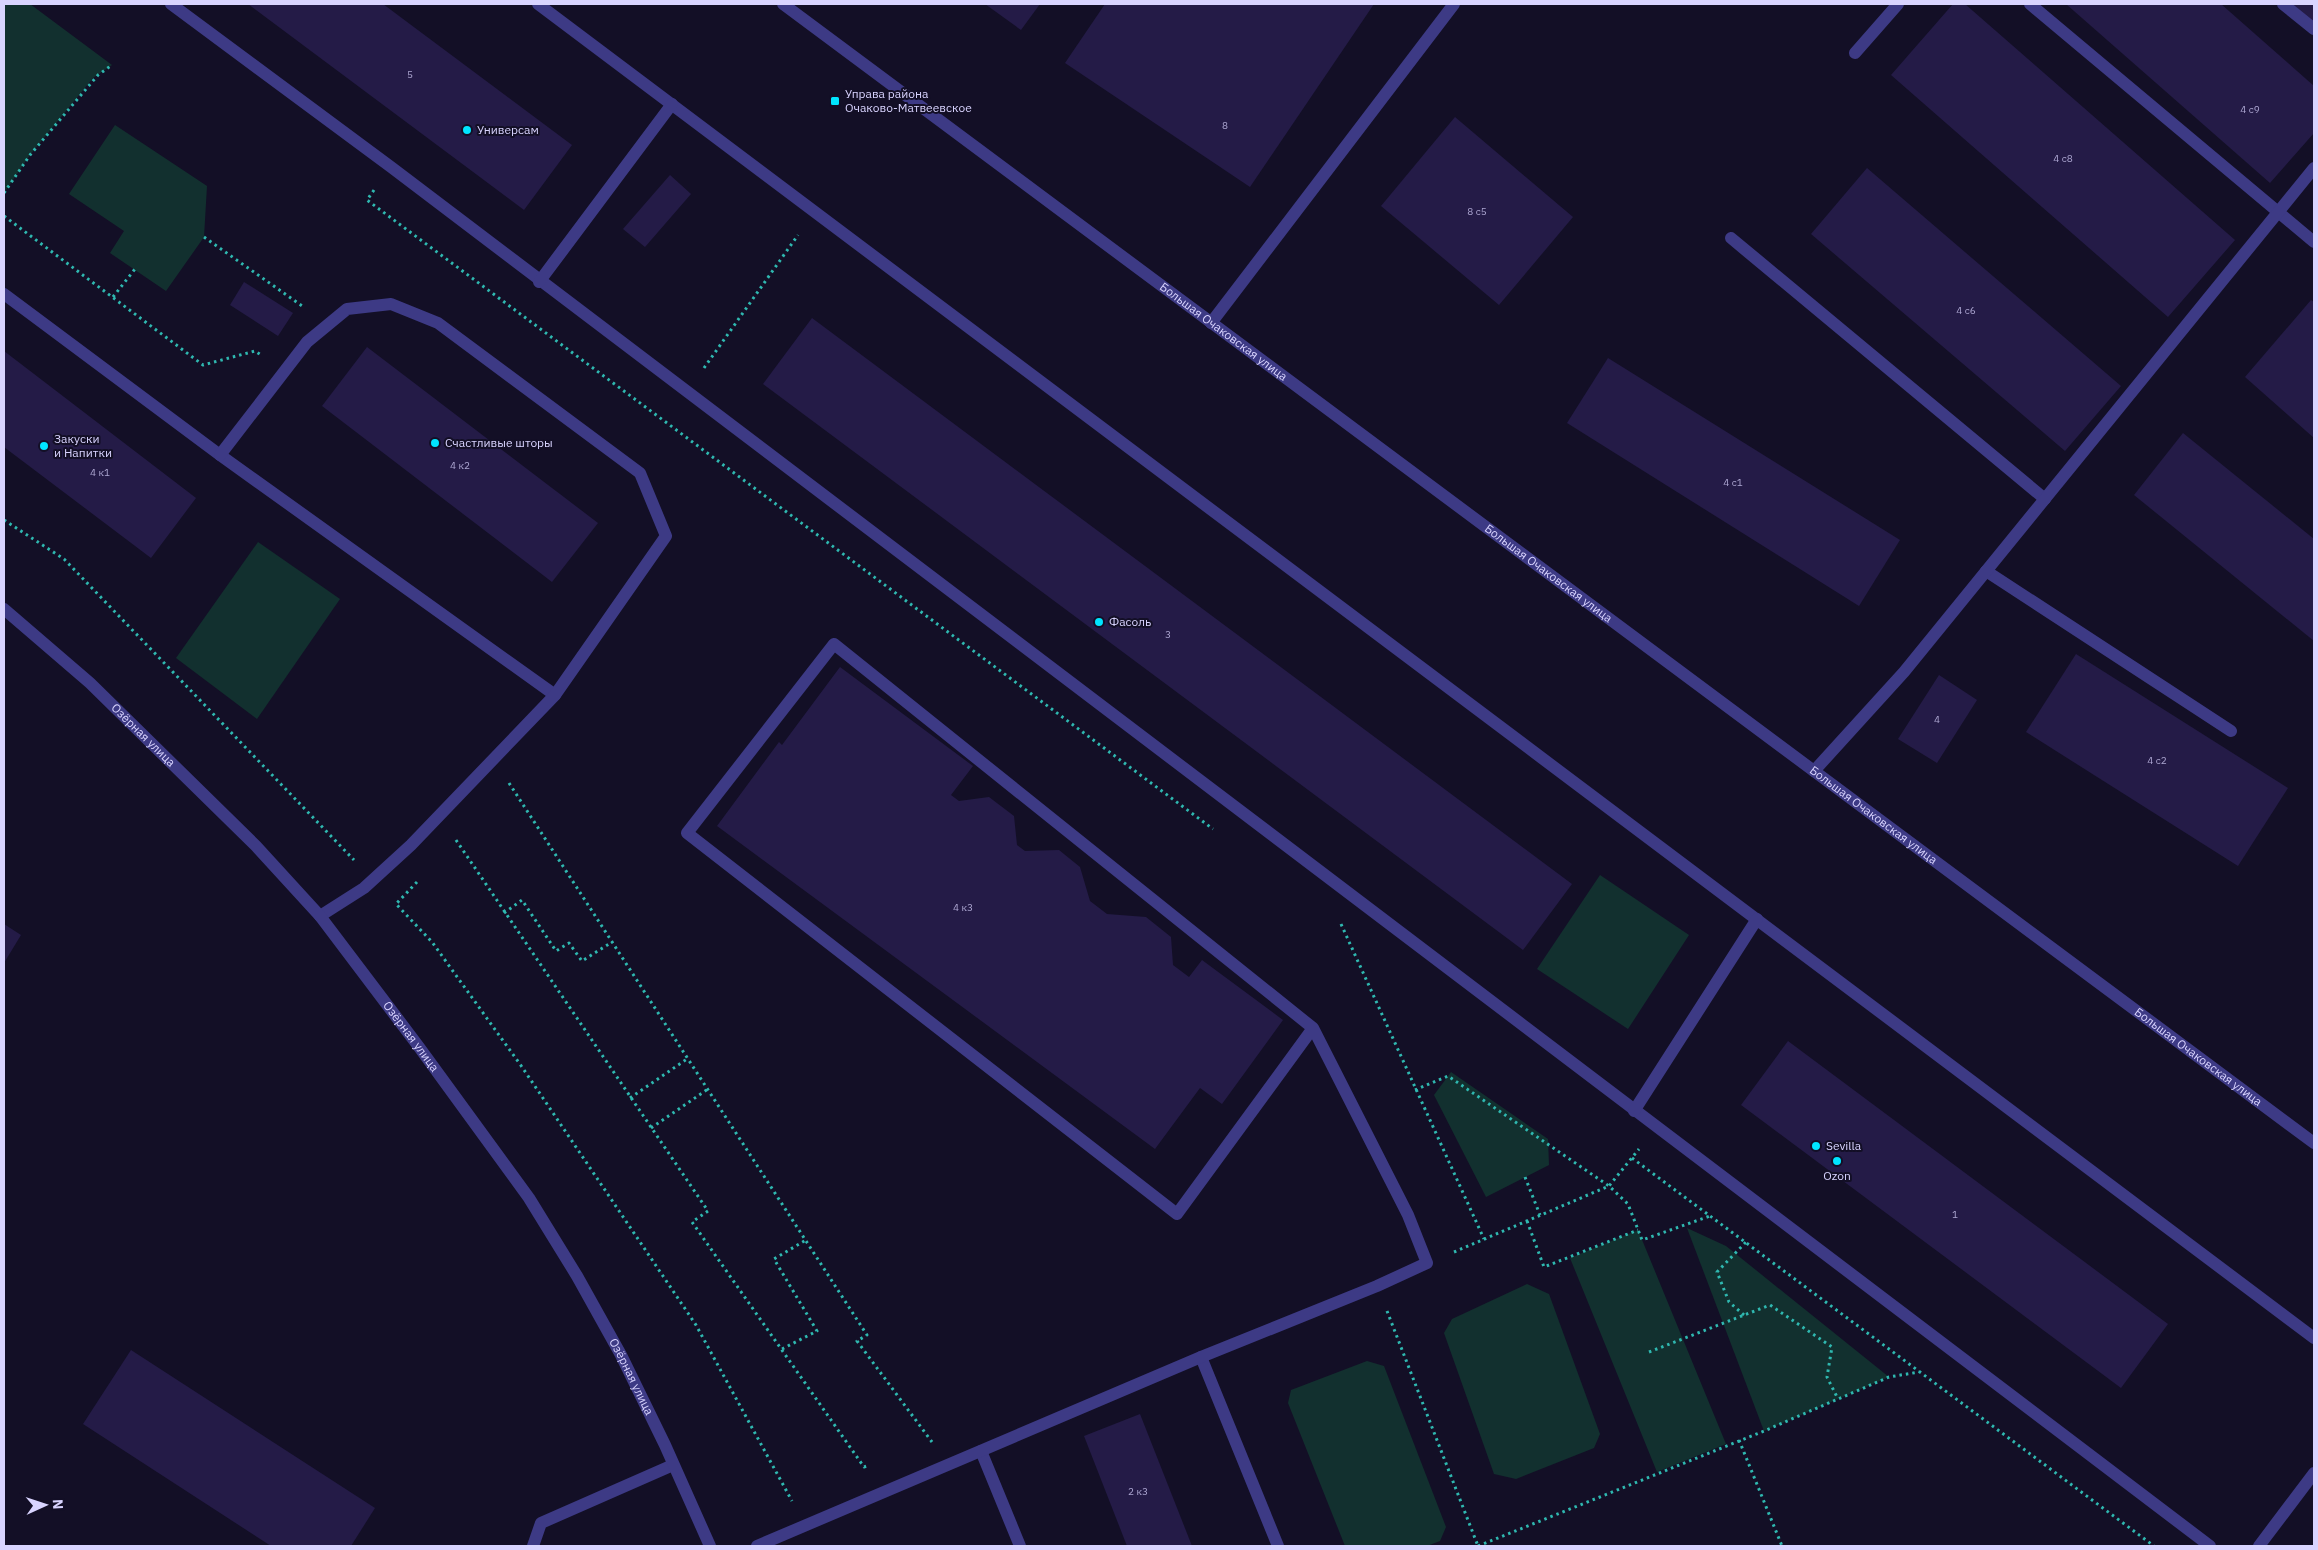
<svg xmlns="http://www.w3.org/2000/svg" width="2318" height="1550" font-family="'IBM Plex Sans',sans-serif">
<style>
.green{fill:#12302f}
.building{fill:#241b47}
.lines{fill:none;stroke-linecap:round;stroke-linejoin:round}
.path{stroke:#2fb8b0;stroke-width:3;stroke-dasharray:2.5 4;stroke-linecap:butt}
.service{stroke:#3d3a85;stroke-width:12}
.tertiary{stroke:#3d3a85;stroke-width:12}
.poi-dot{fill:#00e5ff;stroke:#130f26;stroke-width:2}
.labels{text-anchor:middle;stroke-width:4;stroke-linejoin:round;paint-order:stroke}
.number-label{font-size:10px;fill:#aca6d1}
.poi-label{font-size:12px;fill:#d9d4ff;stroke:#130f26;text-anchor:start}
.street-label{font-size:12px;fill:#d9d4ff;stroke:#130f26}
</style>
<rect width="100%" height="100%" fill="#130f26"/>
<!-- green -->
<g class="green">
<polygon points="4,4 30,4 112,65 93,78 30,155 4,193"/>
<polygon points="115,125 207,186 204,237 166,291 110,253 124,231 69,194"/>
<polygon points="258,542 340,599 257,719 176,658"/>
<polygon points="1600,875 1689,935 1628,1029 1537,969"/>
<polygon points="1451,1072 1548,1139 1549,1165 1486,1197 1434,1095"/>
<polygon points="1687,1228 1726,1246 1889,1377 1764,1431"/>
<polygon points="1638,1230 1726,1444 1657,1472 1570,1258"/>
<polygon points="1527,1284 1549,1294 1600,1434 1594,1448 1516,1479 1494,1474 1444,1333 1452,1319"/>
<polygon points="1367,1361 1384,1366 1446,1527 1440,1541 1427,1546 1345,1546 1288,1403 1291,1390"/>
</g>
<!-- building -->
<g class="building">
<polygon points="248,4 383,4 572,145 524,210"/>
<polygon points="985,4 1040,4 1021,30"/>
<polygon points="1105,4 1374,4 1250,187 1065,63"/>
<polygon points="1953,4 1965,4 2235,240 2168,317 1891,75"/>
<polygon points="2066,4 2221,4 2314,86 2314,133 2270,183"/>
<polygon points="2292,4 2314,4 2314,23"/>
<polygon points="1455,117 1573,217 1499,305 1381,206"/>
<polygon points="1867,168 2121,386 2065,451 1811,234"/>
<polygon points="670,175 691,194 645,247 623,229"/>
<polygon points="244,282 293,313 278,336 230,305"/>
<polygon points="2311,300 2314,302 2314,438 2245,377"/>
<polygon points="812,318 1572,884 1523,950 763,384"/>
<polygon points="367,347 598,523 552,582 322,406"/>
<polygon points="4,351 196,498 151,558 4,447"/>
<polygon points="1608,358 1900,540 1859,606 1567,423"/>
<polygon points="2183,433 2314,539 2314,641 2134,495"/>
<polygon points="2076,654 2288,788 2238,866 2026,732"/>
<polygon points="840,667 973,766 951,795 959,801 989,797 1014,816 1017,845 1025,851 1059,850 1080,867 1090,901 1107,914 1146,917 1171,937 1173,965 1189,977 1202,960 1283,1020 1222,1104 1200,1088 1155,1149 717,826 779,742 782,745"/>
<polygon points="1939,675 1977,700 1937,763 1898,739"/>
<polygon points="4,924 21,935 4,963"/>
<polygon points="1788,1041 2168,1324 2121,1388 1741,1105"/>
<polygon points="131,1350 375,1508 351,1546 271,1546 83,1424"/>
<polygon points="1140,1414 1192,1546 1127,1546 1084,1436"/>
</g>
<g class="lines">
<!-- path -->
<g class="path">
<polyline points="374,190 367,200 1213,829"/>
<polyline points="4,193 30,155 98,75 112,65"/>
<polyline points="4,216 203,365 255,351 261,355"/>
<polyline points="204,237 305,308"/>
<polyline points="113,297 135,269"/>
<polyline points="704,368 798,235"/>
<polyline points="4,520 64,559 354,860"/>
<polyline points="509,783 867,1335 857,1341 932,1442"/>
<polyline points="456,840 708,1211 692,1222 864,1467 867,1466"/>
<polyline points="417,882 396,904 432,942 522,1067 696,1325 792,1501"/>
<polyline points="504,913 522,900 556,951 569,943 582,961 612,942"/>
<polyline points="1341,924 1484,1239"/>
<polyline points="1415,1090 1448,1076 1609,1186 1628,1204 1642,1240 1710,1216"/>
<polyline points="630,1098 687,1059"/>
<polyline points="651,1128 708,1089"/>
<polyline points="1632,1158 2154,1546"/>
<polyline points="1525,1177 1540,1215"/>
<polyline points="1527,1221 1544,1267 1638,1230"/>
<polyline points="1454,1252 1609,1186 1639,1149"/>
<polyline points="1387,1311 1478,1546"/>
<polyline points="1744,1315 1729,1302 1717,1272 1746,1242"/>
<polyline points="782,1349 817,1331 774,1259 806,1240"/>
<polyline points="1649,1352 1770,1305 1832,1347 1827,1377 1838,1399"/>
<polyline points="1739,1440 1782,1546"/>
<polyline points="1478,1546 1764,1431 1889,1377 1919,1372"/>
</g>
<!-- service -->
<g class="service">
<polyline points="171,4 391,167 2210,1546"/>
<polyline points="538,4 2314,1338"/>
<polyline points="2030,4 2314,242"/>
<polyline points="2283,4 2314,29"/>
<polyline points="1855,53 1898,4"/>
<polyline points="1731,238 2045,499"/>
<polyline points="539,282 672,104"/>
<polyline points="4,294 220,455 555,695"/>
<polyline points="1211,323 1454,4"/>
<polyline points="220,455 307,342 347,309 391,304 438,323 640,473 666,536 555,695 411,845 364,888 320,916"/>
<polyline points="1986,571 2231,731"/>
<polyline points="1814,771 1904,672 2314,168"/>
<polyline points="1634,1111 1757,919"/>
<polyline points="1201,1357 1278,1546"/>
<polyline points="981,1451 1020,1546"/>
<polyline points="533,1546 541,1523 673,1465"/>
<polyline points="757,1546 1201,1357 1377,1286 1427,1263 1408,1215 1313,1028 834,644 687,833 1177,1214 1313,1028"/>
<polyline points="2259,1546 2314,1473"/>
</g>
<!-- tertiary -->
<g class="tertiary">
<path id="s1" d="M783,4L2314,1143"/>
<path id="s2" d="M4,609L90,683L256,846L320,916L419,1047L529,1198L577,1276L621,1355L665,1445L710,1546"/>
</g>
</g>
<!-- markers -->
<g class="poi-dot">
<rect x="830" y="96" width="10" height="10" rx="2.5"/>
<circle cx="467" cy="130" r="5"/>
<circle cx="435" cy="443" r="5"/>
<circle cx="44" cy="446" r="5"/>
<circle cx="1099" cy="622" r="5"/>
<circle cx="1816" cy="1146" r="5"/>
<circle cx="1837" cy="1161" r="5"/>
</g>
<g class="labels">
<!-- number labels -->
<g class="number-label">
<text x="410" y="78">5</text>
<text x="2250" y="113">4 с9</text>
<text x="1225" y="129">8</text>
<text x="2063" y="162">4 с8</text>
<text x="1477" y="215">8 с5</text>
<text x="1966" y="314">4 с6</text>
<text x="460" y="469">4 к2</text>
<text x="100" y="476">4 к1</text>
<text x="1733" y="486">4 с1</text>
<text x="1168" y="638">3</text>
<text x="1937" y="723">4</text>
<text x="2157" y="764">4 с2</text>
<text x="963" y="911">4 к3</text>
<text x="1955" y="1218">1</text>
<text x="1138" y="1495">2 к3</text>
</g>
<!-- poi labels -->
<g class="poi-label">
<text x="845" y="98">Управа района<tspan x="845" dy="14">Очаково-Матвеевское</tspan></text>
<text x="477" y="134">Универсам</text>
<text x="54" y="443">Закуски<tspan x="54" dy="14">и Напитки</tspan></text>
<text x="445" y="447">Счастливые шторы</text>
<text x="1109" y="626">Фасоль</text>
<text x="1826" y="1150">Sevilla</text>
<text x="1837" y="1180" text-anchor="middle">Ozon</text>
</g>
<!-- street labels -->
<g class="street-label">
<text dy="4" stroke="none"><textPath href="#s1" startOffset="549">Большая Очаковская улица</textPath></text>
<text dy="4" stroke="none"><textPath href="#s1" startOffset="954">Большая Очаковская улица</textPath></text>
<text dy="4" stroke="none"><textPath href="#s2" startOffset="188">Озёрная улица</textPath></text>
<text dy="4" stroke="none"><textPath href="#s1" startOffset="1359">Большая Очаковская улица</textPath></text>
<text dy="4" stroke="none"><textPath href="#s2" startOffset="592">Озёрная улица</textPath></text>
<text dy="4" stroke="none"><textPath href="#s1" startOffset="1764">Большая Очаковская улица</textPath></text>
<text dy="4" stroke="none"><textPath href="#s2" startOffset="998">Озёрная улица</textPath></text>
</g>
</g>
<!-- border -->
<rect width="2318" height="1550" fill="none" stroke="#d9d4ff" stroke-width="10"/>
<!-- north arrow -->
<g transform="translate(45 1505) rotate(87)" stroke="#130f26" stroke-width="4" paint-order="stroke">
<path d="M0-4L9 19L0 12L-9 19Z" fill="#d9d4ff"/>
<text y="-8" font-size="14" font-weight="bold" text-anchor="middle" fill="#d9d4ff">N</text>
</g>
</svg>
